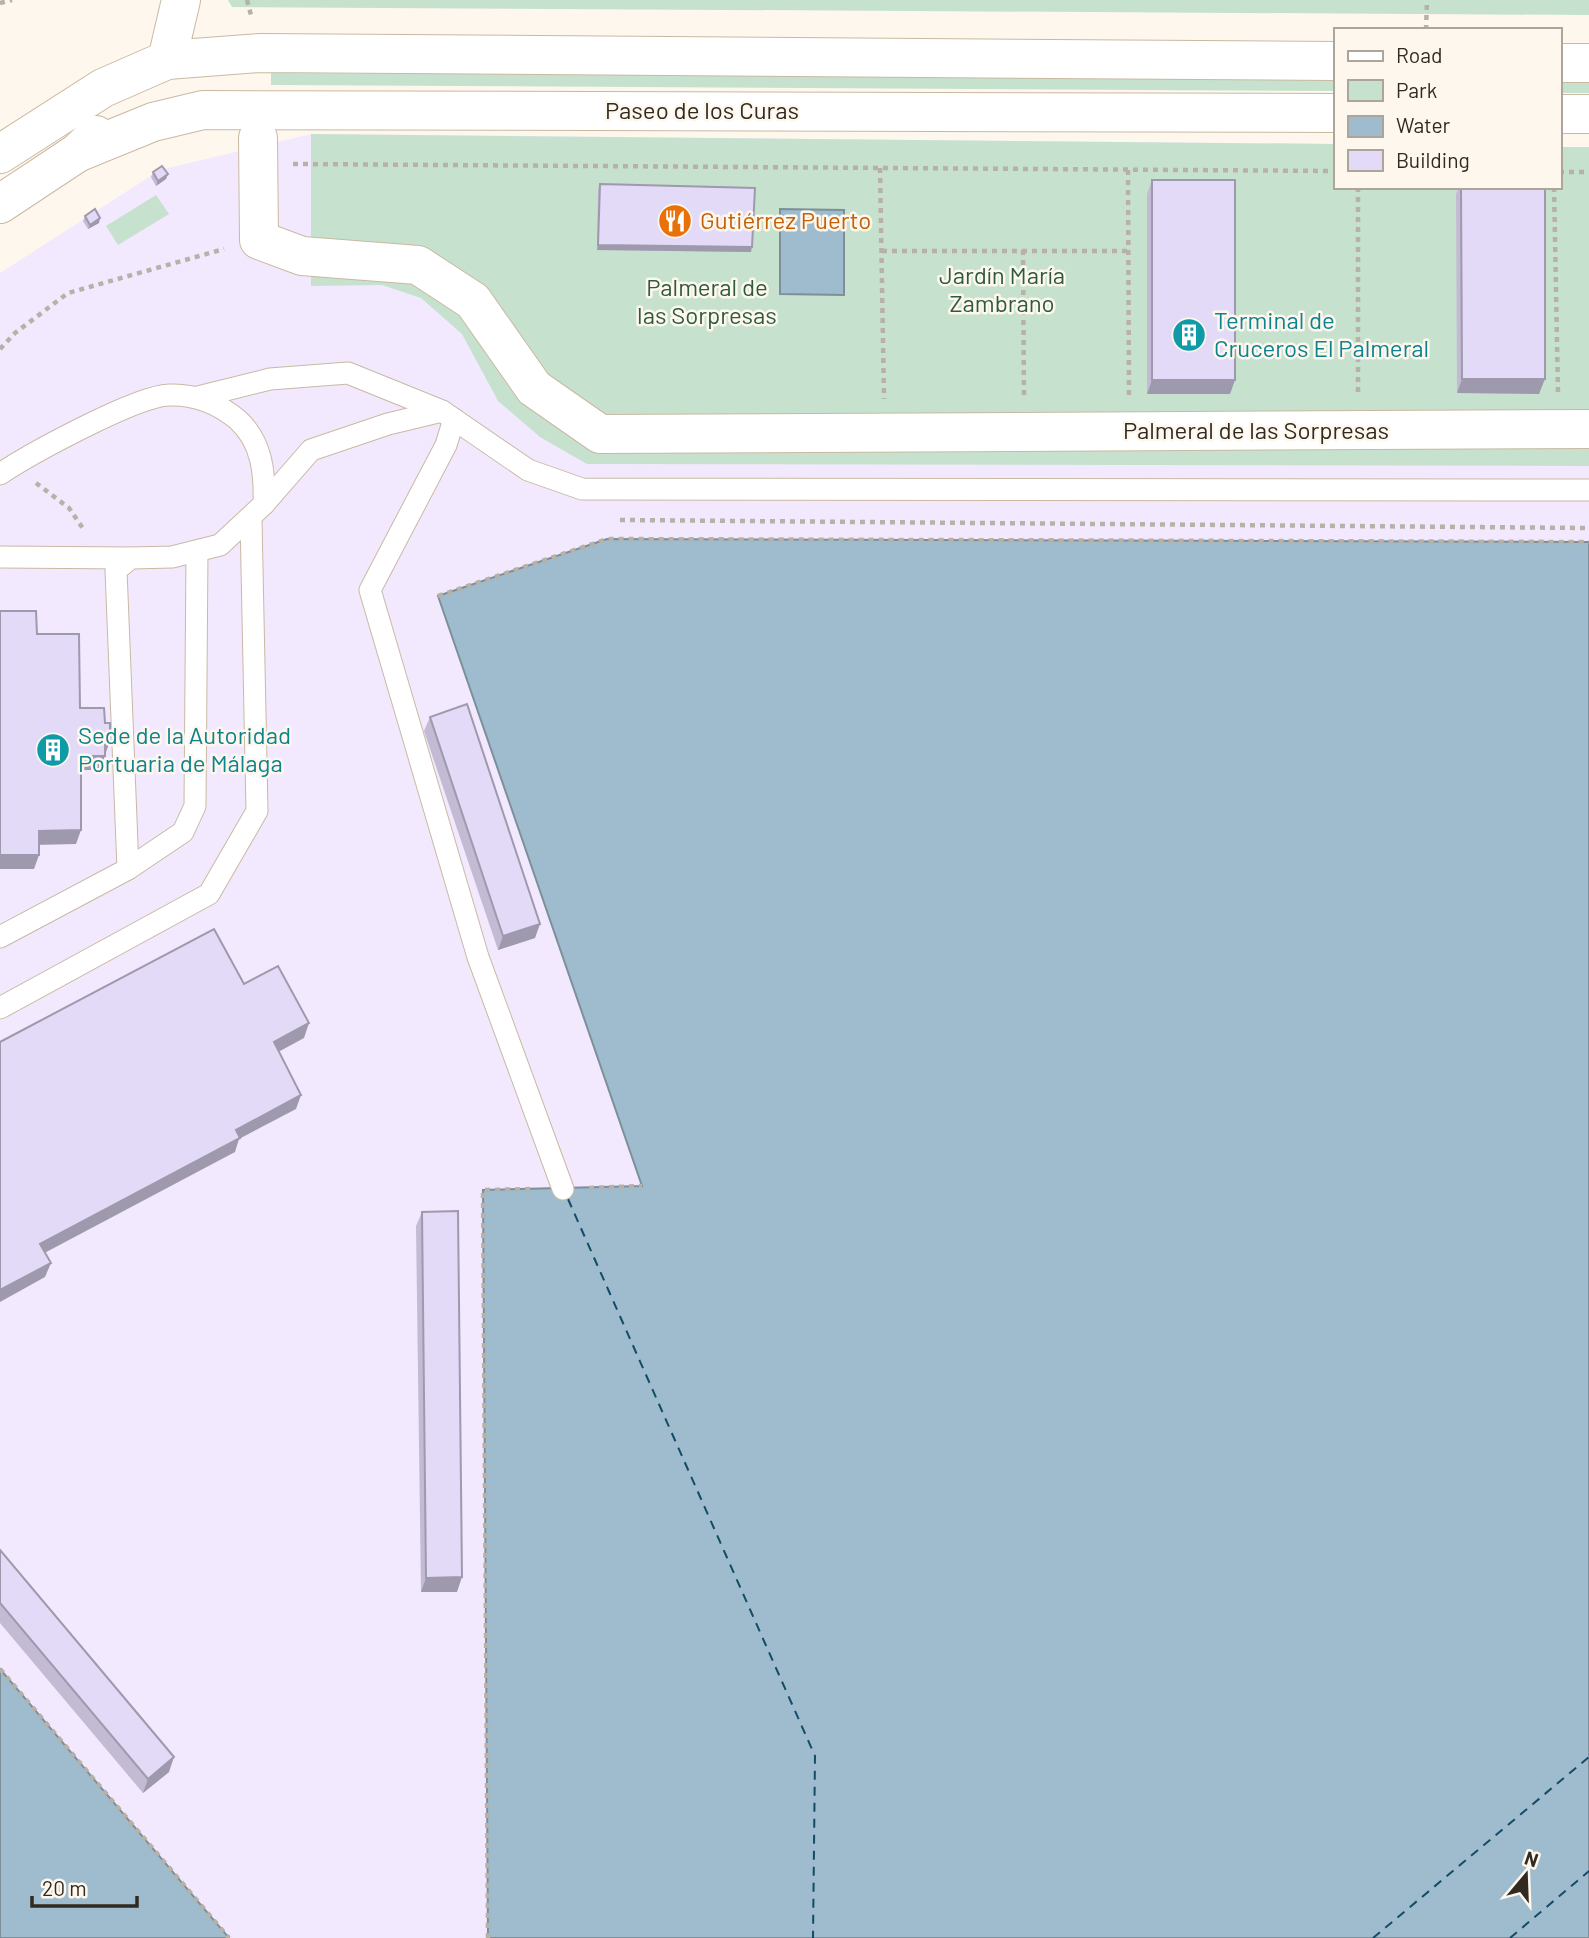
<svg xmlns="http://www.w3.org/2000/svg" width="1589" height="1938" font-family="Barlow,sans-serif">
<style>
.industrial{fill:#f3e9fe}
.green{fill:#c6e2ce}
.water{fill:#9ebccd;stroke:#7d9099;stroke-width:2}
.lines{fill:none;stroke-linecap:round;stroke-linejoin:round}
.ferry{stroke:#144b66;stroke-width:2;stroke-dasharray:9 7;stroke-linecap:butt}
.lane-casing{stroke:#c9b9a2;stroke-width:23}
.street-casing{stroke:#c9b9a2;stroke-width:40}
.secondary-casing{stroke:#c9b9a2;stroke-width:40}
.primary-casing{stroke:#c9b9a2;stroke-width:40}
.path{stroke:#b8b1a7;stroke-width:4.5;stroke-dasharray:5 5;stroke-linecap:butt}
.lane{stroke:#fff;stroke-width:21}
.street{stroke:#fff;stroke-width:38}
.secondary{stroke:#fff;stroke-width:38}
.primary{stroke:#fff;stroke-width:38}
.wall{fill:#c3bbd4}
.shaded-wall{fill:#9f99ad}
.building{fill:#e3daf7;stroke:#9f99ad;stroke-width:2}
.labels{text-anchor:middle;stroke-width:5;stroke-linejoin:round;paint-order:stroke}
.street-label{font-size:24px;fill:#312a21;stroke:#fef7ed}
.food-label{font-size:24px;fill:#c56008;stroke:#fef7ed;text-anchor:start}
.park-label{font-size:24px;fill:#2c5b3e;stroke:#fef7ed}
.culture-label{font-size:24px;fill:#0d838f;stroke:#fef7ed;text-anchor:start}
</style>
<rect width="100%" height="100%" fill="#fef7ed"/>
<!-- industrial -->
<polygon class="industrial" points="311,134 1335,144 1335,187 1559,187 1559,147 1589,147 1589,542 607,539 439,596 642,1186 483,1190 488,1938 229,1938 0,1669 0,273 160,170"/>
<!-- green -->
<g class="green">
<polygon points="228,0 1589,0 1589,15 232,7"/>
<polygon points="271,73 1335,79 1335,91 271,85"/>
<rect x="1559" y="80" width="30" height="13"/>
<polygon points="311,134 1335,144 1335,187 1559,187 1559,147 1589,147 1589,466 587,464 540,437 498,401 462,334 421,298 382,285 311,286"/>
<polygon points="156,195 169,214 118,245 106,226"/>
</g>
<!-- water -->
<g class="water">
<polygon points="780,209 844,210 844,295 780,294"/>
<polygon points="607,539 1589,542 1589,1938 488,1938 483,1190 642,1186 438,596"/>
<polygon points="0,1669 229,1938 0,1938"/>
</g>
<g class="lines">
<!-- ferry -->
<g class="ferry">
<polyline points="568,1199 815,1756 813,1938"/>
<polyline points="1373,1938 1589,1757"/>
<polyline points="1510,1938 1589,1871"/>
</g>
<!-- lane casing -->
<g class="lane-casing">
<g id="lane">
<polyline points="198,397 270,379 348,373 442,411 528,470 582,489 1589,490"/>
<polyline points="454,419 446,445 370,590 478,957 563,1189"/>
<path d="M0,474C30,454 136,396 169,395C196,394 218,403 238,420C262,442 265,473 264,504L220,545L172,557L131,558L116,570L128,869"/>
<polyline points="264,504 311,450 388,424 442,411"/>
<polyline points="0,557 131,558"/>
<polyline points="0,937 128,869 183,832 195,806 197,552"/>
<polyline points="0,1008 209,894 257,811 251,519"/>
</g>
</g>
<!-- street casing -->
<g class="street-casing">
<polyline id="street" points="258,138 259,240 302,256 418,265 473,301 534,388 600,434 1589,429"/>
</g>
<!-- secondary casing -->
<g class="secondary-casing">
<polyline id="secondary" points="167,60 181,0"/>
</g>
<!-- primary casing -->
<g class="primary-casing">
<g id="primary">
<polyline points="1559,63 1589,63"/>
<polyline points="1559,114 1589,114"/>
<polyline points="77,153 153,122 203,110 1335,113"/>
<polyline points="0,154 103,88 167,60 260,53 1335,61"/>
<polyline points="0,204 77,153 96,135"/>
</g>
</g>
<!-- path -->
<g class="path">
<polyline points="247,0 252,19"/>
<polyline points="0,3 12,0"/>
<polyline points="1426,30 1427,0"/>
<polyline points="293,164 1335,171"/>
<polyline points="880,168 884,399"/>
<polyline points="1128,170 1129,397"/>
<polyline points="1559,172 1589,172"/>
<polyline points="1358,187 1358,393"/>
<polyline points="1554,187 1558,393"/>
<polyline points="1023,250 1024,397"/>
<polyline points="882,251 1128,251"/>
<polyline points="0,349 15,333 68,293 224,249"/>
<polyline points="36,483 69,508 84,530"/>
<polyline points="620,520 1589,528"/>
<polyline points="438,596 607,539 1589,542"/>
<polyline points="589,1188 642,1186"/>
<polyline points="0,1669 229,1938"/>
<polyline points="488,1938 483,1190 535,1189"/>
</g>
<!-- lane -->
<use href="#lane" class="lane"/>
<!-- street -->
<use href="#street" class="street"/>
<!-- secondary -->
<use href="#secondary" class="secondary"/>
<!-- primary -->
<use href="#primary" class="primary"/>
</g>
<!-- wall -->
<g class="wall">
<polygon points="153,172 168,174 166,179 156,186 151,177"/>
<polygon points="1152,180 1230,394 1147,394 1147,194"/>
<polygon points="600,184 751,252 597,250 598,189"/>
<polygon points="1459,187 1545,187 1539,394 1457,393 1456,194"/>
<polygon points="85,216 99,223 88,229 83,221"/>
<polygon points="430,717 535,938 498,950 424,731"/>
<polygon points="422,1212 457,1592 421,1592 416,1226"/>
<polygon points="0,1550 169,1772 143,1793 0,1623"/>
</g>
<!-- shaded-wall -->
<g class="shaded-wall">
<polygon points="168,174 166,179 156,186 158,181"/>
<polygon points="100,218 99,223 88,229 90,225"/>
<polygon points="598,245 752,247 751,252 597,250"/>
<polygon points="1462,379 1545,379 1539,394 1457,393"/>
<polygon points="1152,380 1235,380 1230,394 1147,394"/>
<polygon points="105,741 110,741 105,755"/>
<polygon points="81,756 105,756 100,770 75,770"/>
<polygon points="81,830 76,844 33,845 39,831"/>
<polygon points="0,855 39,855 34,869 0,869"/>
<polygon points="540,924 535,938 498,950 503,936"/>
<polygon points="309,1023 304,1038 269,1057 274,1042"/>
<polygon points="301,1095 296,1109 239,1139 235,1152 35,1258 40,1244 236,1130"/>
<polygon points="51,1263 45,1277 0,1302 0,1290"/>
<polygon points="462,1577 457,1592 421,1592 426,1578"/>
<polygon points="174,1757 169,1772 143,1793 148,1779"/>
</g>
<!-- building -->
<g class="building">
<polygon points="162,166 168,174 158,181 153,172"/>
<rect x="1152" y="180" width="83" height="200"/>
<polygon points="600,184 755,188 752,247 598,245"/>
<polygon points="1461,187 1545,187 1545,379 1462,379"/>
<polygon points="95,209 100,218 90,225 85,216"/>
<polygon points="0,611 36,611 37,634 79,634 80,708 104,708 105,723 110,723 110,741 105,741 105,756 81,756 81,830 39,831 39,855 0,855"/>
<polygon points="467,704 540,924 503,936 430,717"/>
<polygon points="214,929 244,984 278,966 309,1023 274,1042 301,1095 236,1130 240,1138 40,1244 51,1263 0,1290 0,1042"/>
<polygon points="458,1211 462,1577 426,1578 422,1212"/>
<polygon points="0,1550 174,1757 148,1779 0,1603"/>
</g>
<!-- icons -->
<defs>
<g id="restaurant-disc" transform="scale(1.75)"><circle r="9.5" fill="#e8710a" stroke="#fef7ed"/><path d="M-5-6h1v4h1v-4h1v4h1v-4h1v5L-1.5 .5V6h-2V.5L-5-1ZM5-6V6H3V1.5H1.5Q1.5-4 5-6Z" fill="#fff"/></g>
<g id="building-disc" transform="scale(1.75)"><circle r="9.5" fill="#0f9aa8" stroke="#fef7ed"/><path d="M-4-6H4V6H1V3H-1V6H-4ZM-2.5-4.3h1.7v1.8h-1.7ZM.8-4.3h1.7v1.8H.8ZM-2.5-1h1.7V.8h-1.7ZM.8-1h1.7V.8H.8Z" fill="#fff"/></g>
</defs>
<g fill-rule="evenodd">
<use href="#restaurant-disc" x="675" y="221"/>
<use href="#building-disc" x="1189" y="335"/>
<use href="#building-disc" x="53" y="750"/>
</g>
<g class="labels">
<!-- street labels -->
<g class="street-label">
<text x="702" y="119">Paseo de los Curas</text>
<text x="1256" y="439">Palmeral de las Sorpresas</text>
</g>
<!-- food labels -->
<g class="food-label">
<text x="700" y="229">Gutiérrez Puerto</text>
</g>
<!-- park labels -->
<g class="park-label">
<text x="1002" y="284">Jardín María<tspan x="1002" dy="28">Zambrano</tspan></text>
<text x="707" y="296">Palmeral de<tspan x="707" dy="28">las Sorpresas</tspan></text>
</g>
<!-- culture labels -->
<g class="culture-label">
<text x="1214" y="329">Terminal de<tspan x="1214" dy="28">Cruceros El Palmeral</tspan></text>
<text x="78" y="744">Sede de la Autoridad<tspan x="78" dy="28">Portuaria de Málaga</tspan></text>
</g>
</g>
<!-- legend -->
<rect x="1334" y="28" width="228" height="161" fill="#fef7ed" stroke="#aca59b" stroke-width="2"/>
<rect x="1348" y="51" width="35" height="10" fill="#ffffff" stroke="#aca59b" stroke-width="2"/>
<text x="1396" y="63" font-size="21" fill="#312a21">Road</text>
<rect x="1348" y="80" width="35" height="21" fill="#c6e2ce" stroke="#aca59b" stroke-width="2"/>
<text x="1396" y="98" font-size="21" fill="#312a21">Park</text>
<rect x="1348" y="116" width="35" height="21" fill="#9ebccd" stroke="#aca59b" stroke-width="2"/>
<text x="1396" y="133" font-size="21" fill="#312a21">Water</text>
<rect x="1348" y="150" width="35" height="21" fill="#e3daf7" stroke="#aca59b" stroke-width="2"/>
<text x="1396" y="168" font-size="21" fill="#312a21">Building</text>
<!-- north arrow -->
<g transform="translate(1526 1875) rotate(19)" stroke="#fef7ed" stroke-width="5" paint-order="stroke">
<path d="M0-5L12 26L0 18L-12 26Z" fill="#312a21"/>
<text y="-10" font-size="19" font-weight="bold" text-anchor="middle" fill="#312a21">N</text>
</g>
<!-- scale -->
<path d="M32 1896v10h105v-10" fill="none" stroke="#312a21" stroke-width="3.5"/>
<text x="42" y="1896" font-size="21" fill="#312a21" stroke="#fef7ed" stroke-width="5" paint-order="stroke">20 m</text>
</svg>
